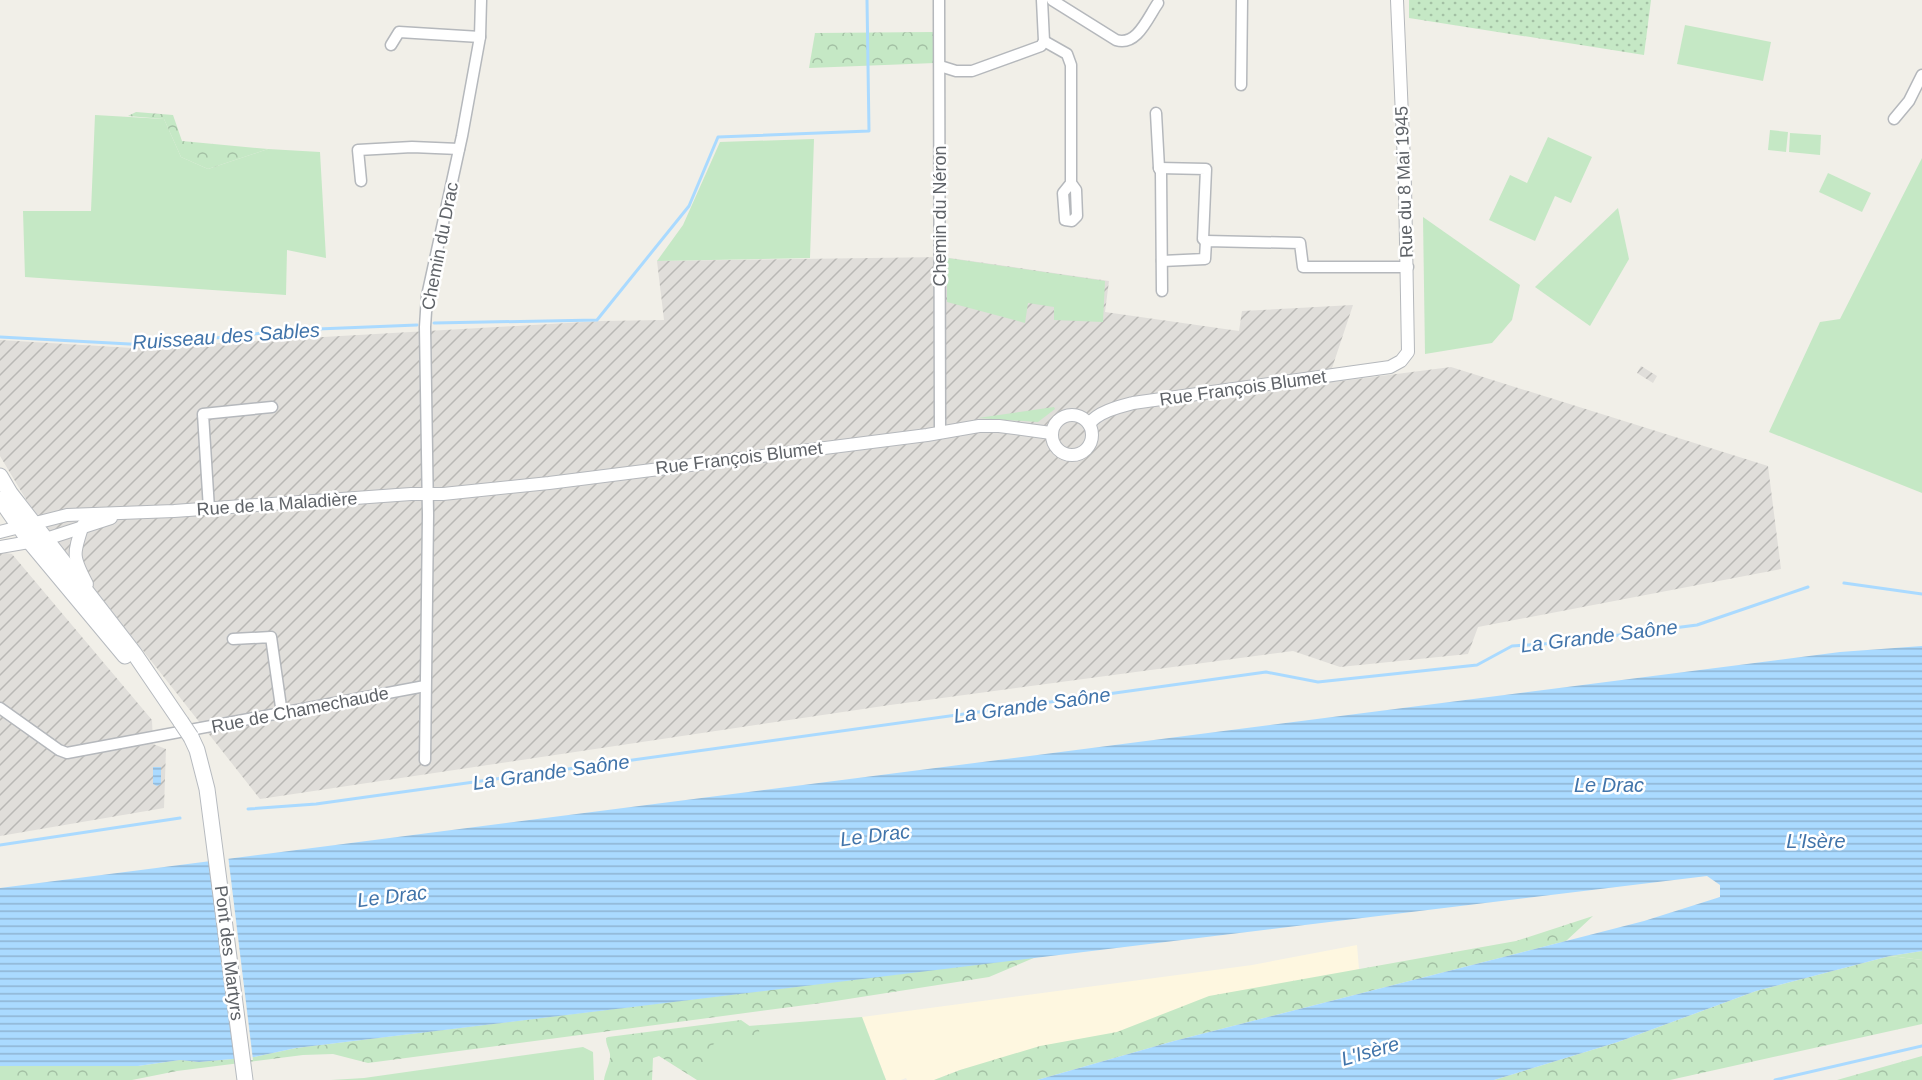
<svg xmlns="http://www.w3.org/2000/svg" width="1922" height="1080" font-family="Helvetica,sans-serif">
<style>
.commercial{fill:#fef7e0}
.industrial{fill:url(#industrial-furrows)}
.grass{fill:#c5e8c5}
.forest{fill:url(#forest-crowns)}
.garden{fill:url(#garden-dots)}
.water{fill:url(#water-rules)}
.pier{fill:#f1efe8}
.lines{fill:none;stroke-linecap:round;stroke-linejoin:round}
.stream{stroke:#aadaff;stroke-width:3}
.minor-casing{stroke:#b5b8bc;stroke-width:13}
.tertiary-casing{stroke:#b5b8bc;stroke-width:14}
.secondary-casing{stroke:#b6babf;stroke-width:17}
.minor{stroke:#fff;stroke-width:10}
.tertiary{stroke:#fff;stroke-width:12}
.secondary{stroke:#fff;stroke-width:15}
.secondary-bridge-casing{stroke:#b6babf;stroke-width:17;stroke-linecap:butt}
.secondary-bridge{stroke:#fff;stroke-width:15}
.labels{text-anchor:middle;stroke-width:5;stroke-linejoin:round;paint-order:stroke}
.street-label{font-size:18px;fill:#5f6368;stroke:#fff}
.water-label{font-size:20px;font-style:italic;fill:#4174aa;stroke:#fff}
</style>
<defs>
<pattern id="industrial-furrows" width="10" height="10" patternUnits="userSpaceOnUse" patternTransform="scale(1.5)"><rect width="10" height="10" fill="#e0deda"/><path d="M-1 1l2-2M0 10L10 0M9 11l2-2" fill="none" stroke="#b9b8b5"/></pattern>
<pattern id="forest-crowns" width="20" height="18" patternUnits="userSpaceOnUse" patternTransform="scale(1.5)"><rect width="20" height="18" fill="#c5e8c5"/><path d="M2 6a3 3 0 1 1 6 0M12 15a3 3 0 1 1 6 0" fill="none" stroke="#a3c0a4"/></pattern>
<pattern id="garden-dots" width="8" height="8" patternUnits="userSpaceOnUse" patternTransform="scale(1.5)"><rect width="8" height="8" fill="#c5e8c5"/><path d="M2 2h.1M6 6h.1" fill="none" stroke="#a3c0a4" stroke-width="1.8" stroke-linecap="round"/></pattern>
<pattern id="water-rules" width="6" height="5" patternUnits="userSpaceOnUse" patternTransform="scale(1.5)"><rect width="6" height="5" fill="#aadaff"/><path d="M0 2.5h6" fill="none" stroke="#8eb4d2"/></pattern>
</defs>
<rect width="100%" height="100%" fill="#f1efe8"/>
<!-- commercial -->
<polygon class="commercial" points="1357,945 1359,969 1156,1023 960,1070 934,1080 907,1080 906,1078 901,1080 886,1080 862,1017 1252,965"/>
<!-- industrial -->
<g class="industrial">
<polygon points="943,257 1109,281 1105,312 1239,331 1242,311 1353,305 1331,371 1334,382 1451,367 1768,466 1781,569 1478,627 1468,654 1340,667 1293,651 890,705 260,799 33,511 0,456 0,340 132,348 602,321 664,320 657,261"/>
<polygon points="1641,366 1657,376 1653,383 1637,373"/>
<polygon points="0,552 12,554 152,720 153,744 166,749 164,808 0,836"/>
</g>
<!-- grass -->
<g class="grass">
<polygon points="1685,25 1771,42 1763,81 1677,64"/>
<polygon points="95,115 164,119 181,157 208,169 268,149 320,152 326,258 287,250 286,295 25,277 23,211 91,211"/>
<polygon points="1770,130 1788,132 1786,152 1768,150"/>
<polygon points="1790,133 1821,135 1820,155 1789,152"/>
<polygon points="1548,137 1592,157 1571,203 1555,196 1535,241 1489,220 1510,175 1527,183"/>
<polygon points="814,139 810,258 657,261 683,225 720,142"/>
<polygon points="1922,158 1922,493 1769,432 1820,322 1840,319"/>
<polygon points="1828,173 1871,193 1862,212 1819,192"/>
<polygon points="1618,208 1629,259 1590,326 1535,287"/>
<polygon points="1423,217 1520,285 1512,320 1492,343 1425,354"/>
<polygon points="947,258 1105,281 1103,322 1054,320 1054,307 1028,303 1025,323 947,302"/>
<polygon points="1054,407 1055,409 1038,422 978,418"/>
<polygon points="1922,951 1922,960 1890,956"/>
<polygon points="862,1017 886,1080 701,1080 698,1030"/>
<polygon points="583,1047 593,1052 594,1080 331,1080 364,1078"/>
</g>
<!-- forest -->
<g class="forest">
<polygon points="934,32 935,63 809,68 815,33"/>
<polygon points="136,112 173,115 182,141 268,149 208,169 181,157 164,119 128,116"/>
<polygon points="1593,916 1566,941 1174,1041 1037,1080 934,1080 960,1070 1040,1046 1117,1032 1209,996 1516,941"/>
<polygon points="1890,956 1922,960 1922,1024 1670,1080 1494,1080 1618,1042 1756,991"/>
<polygon points="1036,957 989,977 829,1002 368,1063 333,1054 303,1055 177,1071 132,1080 0,1080 0,1066 138,1066 180,1060 199,1062 254,1057 296,1048"/>
<path d="M741,1020L751,1027L759,1029L760,1039L757,1041C743,1035 732,1035 717,1040L713,1045L703,1080H697L659,1056L653,1058L652,1080H604C605,1071 611,1063 610,1054C609,1048 606,1045 606,1038L608,1037Z"/>
<polygon points="1922,1056 1922,1080 1837,1080"/>
</g>
<!-- garden -->
<polygon class="garden" points="1409,0 1651,0 1644,55 1409,18"/>
<!-- water -->
<g class="water">
<polygon points="1922,646 1922,951 1890,956 1756,991 1618,1042 1494,1080 1037,1080 1174,1041 1644,921 1720,897 1720,885 1707,876 296,1048 254,1057 199,1062 180,1060 138,1066 0,1066 0,888 1840,652"/>
<polygon points="153,767 161,767 161,784 157,786 153,784"/>
</g>
<!-- pier -->
<polygon class="pier" points="228,855 253,1060 236,1062 211,857"/>
<g class="lines">
<!-- stream -->
<g class="stream">
<polyline points="434,323 597,320 689,206 718,137 869,131 867,0"/>
<polyline points="0,337 148,345 293,330 417,325"/>
<polyline points="1844,583 1922,594"/>
<polyline points="248,809 316,804 1266,672 1318,682 1477,665 1512,646 1557,643 1697,625 1808,587"/>
<polyline points="0,845 180,818"/>
<polyline points="1775,1080 1922,1046"/>
</g>
<!-- minor casing -->
<g class="minor-casing">
<g id="minor">
<polyline points="939,0 940,433"/>
<path d="M1052,0L1116,40C1137,47 1148,17 1158,3"/>
<polyline points="1044,41 1067,54 1071,65 1071,183 1063,193 1065,220 1072,221 1077,216 1076,190 1071,183"/>
<polyline points="391,45 399,32 480,37"/>
<polyline points="940,66 956,71 972,71 1041,46 1044,41 1042,0"/>
<polyline points="1241,85 1242,0"/>
<polyline points="1156,113 1159,168 1161,172 1162,291"/>
<polyline points="1894,119 1909,101 1922,75"/>
<polyline points="1159,168 1206,169 1203,239 1206,241"/>
<polyline points="361,181 358,150 412,147 459,149"/>
<polyline points="1162,261 1205,259 1206,241 1300,243 1303,267 1408,267"/>
<polyline points="209,509 203,414 272,407"/>
<polyline points="233,639 271,637 282,714"/>
<polyline points="0,708 59,750 67,753 425,686"/>
<polyline points="425,760 428,515 425,327 427,296 462,136 480,37 481,0"/>
</g>
</g>
<!-- tertiary casing -->
<g class="tertiary-casing">
<g id="tertiary">
<circle cx="1072" cy="435" r="20"/>
<path d="M1089,424C1098,412 1118,407 1133,403L1390,367L1401,361L1408,352L1405,186L1397,0"/>
<path d="M83,525C73,554 72,556 87,584"/>
<polyline points="0,532 67,515 174,511 411,494 443,494 549,483 927,435 979,426 999,426 1051,433"/>
<polyline points="0,547 46,539 111,518"/>
</g>
</g>
<!-- secondary casing -->
<g class="secondary-casing">
<g id="secondary">
<polyline points="0,476 10,493 134,653 181,722"/>
<polyline points="0,499 30,542 125,656"/>
<polyline points="191,737 197,750 207,789 245,1080"/>
</g>
</g>
<!-- minor -->
<use href="#minor" class="minor"/>
<!-- tertiary -->
<use href="#tertiary" class="tertiary"/>
<!-- secondary -->
<use href="#secondary" class="secondary"/>
<!-- secondary-bridge casing -->
<g class="secondary-bridge-casing">
<polyline id="secondary-bridge" points="181,722 191,737"/>
</g>
<!-- secondary-bridge -->
<use href="#secondary-bridge" class="secondary-bridge"/>
</g>
<g class="labels">
<!-- street labels -->
<g class="street-label">
<text transform="translate(1404 182) rotate(-92)" y="6">Rue du 8 Mai 1945</text>
<text transform="translate(940 216) rotate(-90)" y="6">Chemin du Néron</text>
<text transform="translate(440 246) rotate(-79)" y="6">Chemin du Drac</text>
<text transform="translate(1243 388) rotate(-8)" y="6">Rue François Blumet</text>
<text transform="translate(739 458) rotate(-7)" y="6">Rue François Blumet</text>
<text transform="translate(277 504) rotate(-4)" y="6">Rue de la Maladière</text>
<text transform="translate(300 710) rotate(-11)" y="6">Rue de Chamechaude</text>
<text transform="translate(229 953) rotate(83)" y="6">Pont des Martyrs</text>
</g>
<!-- water labels -->
<g class="water-label">
<text transform="translate(226 336) rotate(-4)" y="7">Ruisseau des Sables</text>
<text transform="translate(1599 636) rotate(-7)" y="7">La Grande Saône</text>
<text transform="translate(1032 705) rotate(-8)" y="7">La Grande Saône</text>
<text transform="translate(551 772) rotate(-8)" y="7">La Grande Saône</text>
<text x="1609" y="792">Le Drac</text>
<text transform="translate(875 835) rotate(-7)" y="7">Le Drac</text>
<text x="1816" y="848">L'Isère</text>
<text transform="translate(392 896) rotate(-7)" y="7">Le Drac</text>
<text transform="translate(1370 1051) rotate(-16)" y="7">L'Isère</text>
</g>
</g>
</svg>
